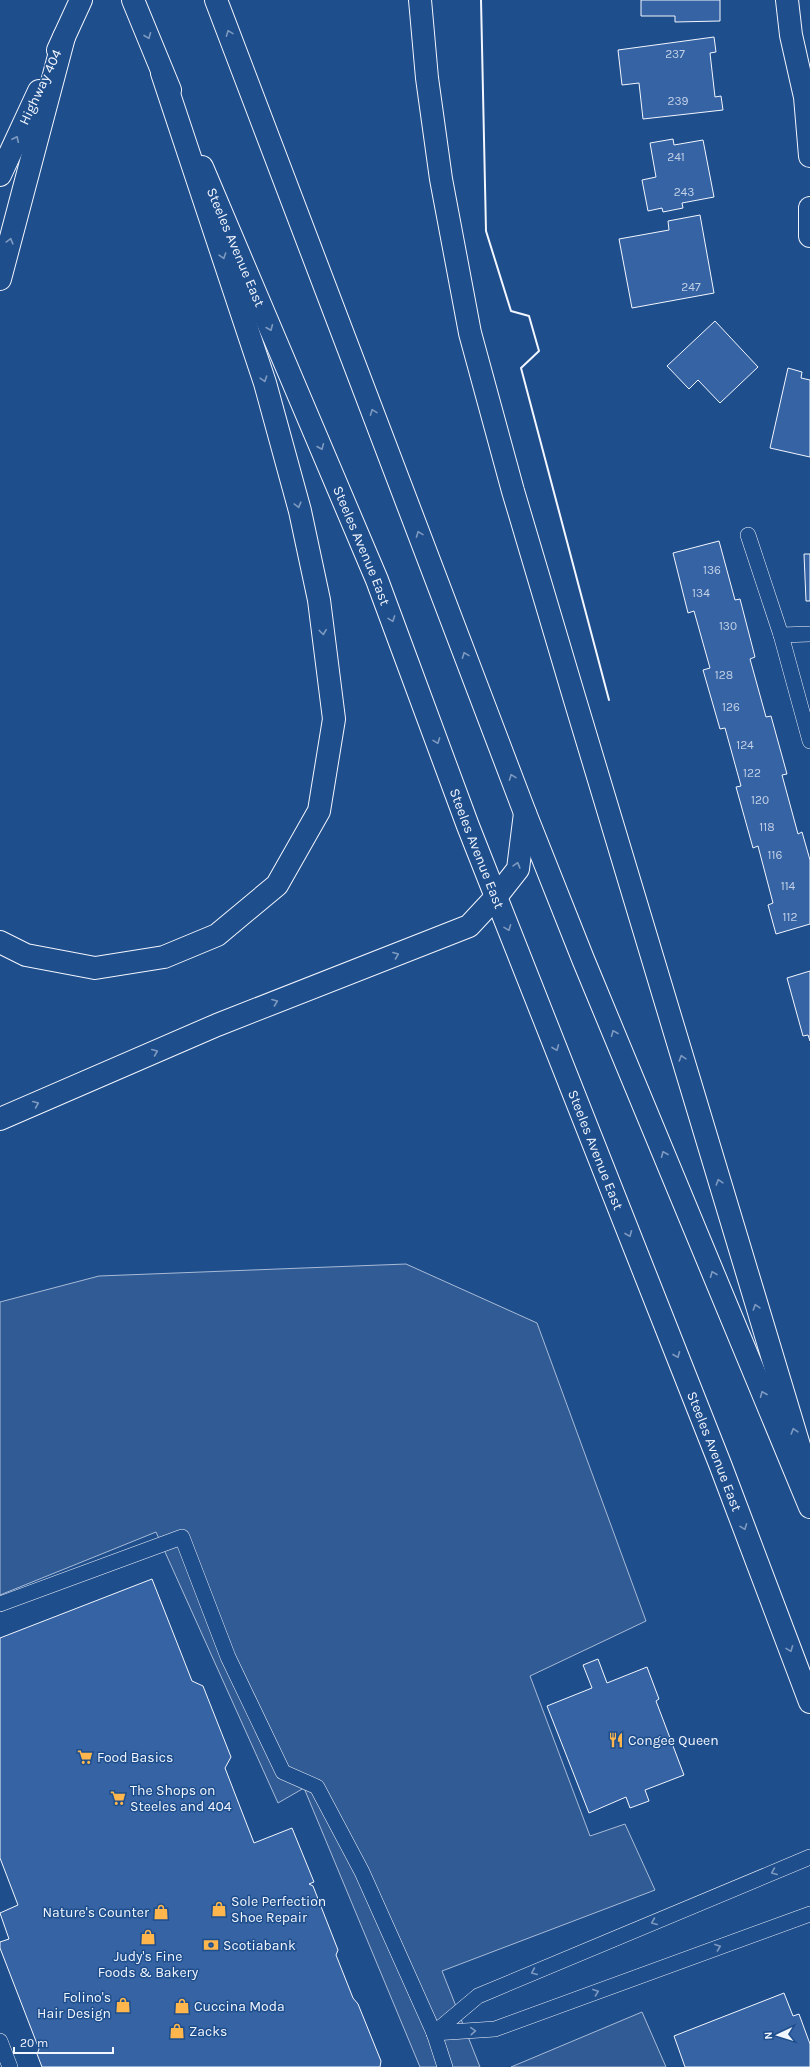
<svg xmlns="http://www.w3.org/2000/svg" width="810" height="2067" font-family="Karla,sans-serif">
<style>
.built{fill:#305b95;stroke:#a8bbd7}
.building{fill:#3563a3;stroke:#f2f6ff}
.lines{fill:none;stroke-linecap:round;stroke-linejoin:round}
.lane-casing{stroke:#f2f6ff;stroke-width:16}
.street-casing{stroke:#f2f6ff;stroke-width:24}
.secondary-casing{stroke:#f2f6ff;stroke-width:24}
.highway-casing{stroke:#f2f6ff;stroke-width:24}
.lane{stroke:#1f4e8c;stroke-width:15}
.street{stroke:#1f4e8c;stroke-width:22}
.secondary{stroke:#1f4e8c;stroke-width:22}
.highway{stroke:#1f4e8c;stroke-width:22}
.wall{stroke:#f2f6ff;stroke-width:2}
.oneway{stroke:#7e9ac0}
.labels{text-anchor:middle;stroke-width:3;stroke-linejoin:round;paint-order:stroke}
.number-label{font-size:12px;fill:#c3d1e8}
.street-label{font-size:14px;fill:#f2f6ff;stroke:#1f4e8c}
.poi-label{font-size:14px;fill:#f2f6ff;stroke:#1f4e8c;text-anchor:start}
</style>
<rect width="100%" height="100%" fill="#1f4e8c"/>
<!-- built -->
<g class="built">
<polygon points="406,1264 537,1323 646,1621 530,1676 590,1836 625,1824 655,1890 442,1971 480,2067 420,2067 304,1788 278,1803 156,1532 0,1595 0,1302 99,1276"/>
<polygon points="642,2012 666,2067 511,2067"/>
</g>
<!-- building -->
<g class="building">
<polygon points="641,0 720,0 720,21 675,22 675,16 641,16"/>
<polygon points="714,37 716,52 710,53 715,97 721,96 723,110 643,119 639,83 622,85 618,50"/>
<polygon points="673,139 674,145 703,140 714,197 682,203 683,208 663,212 662,208 648,211 642,180 656,177 650,143"/>
<polygon points="700,215 714,293 632,308 619,239 669,230 668,221"/>
<polygon points="715,321 758,367 720,403 698,380 689,389 667,366"/>
<polygon points="788,368 802,372 801,378 810,380 810,457 770,448"/>
<polygon points="719,541 735,600 740,599 755,657 750,659 766,717 771,716 787,774 782,775 798,834 802,832 810,860 810,924 776,934 768,905 773,903 758,846 753,848 736,787 741,786 725,728 720,729 703,670 710,668 694,611 688,613 673,553"/>
<polygon points="804,554 810,554 810,601 806,601"/>
<polygon points="810,971 810,1041 808,1035 803,1036 787,978"/>
<polygon points="152,1579 192,1681 203,1686 231,1757 225,1768 254,1843 292,1828 314,1882 309,1884 313,1886 338,1950 336,1955 353,1998 358,2004 381,2061 380,2067 42,2067 37,2054 39,2049 0,1948 0,1942 9,1939 0,1913 18,1905 0,1858 0,1638"/>
<polygon points="598,1659 607,1683 647,1667 659,1699 656,1701 684,1775 645,1790 649,1801 630,1808 626,1797 589,1813 547,1706 592,1688 583,1665"/>
<polygon points="784,1993 793,2016 799,2014 810,2044 810,2067 685,2067 674,2036"/>
</g>
<g class="lines">
<!-- lane casing -->
<g class="lane-casing">
<g id="lane">
<polyline points="748,535 781,635"/>
<polyline points="810,634 781,635 810,741"/>
<polyline points="0,1604 182,1537 228,1657 283,1772 317,1787 362,1872 434,2033 445,2067"/>
<polyline points="434,2033 478,1996 810,1857"/>
<polyline points="434,2033 495,2029 810,1914"/>
<polyline points="0,2041 10,2067"/>
</g>
</g>
<!-- street casing -->
<g class="street-casing">
<g id="street">
<polyline points="787,0 791,35 805,97 810,156"/>
<polyline points="810,208 810,236"/>
</g>
</g>
<!-- secondary casing -->
<g class="secondary-casing">
<g id="secondary">
<polyline points="133,0 170,90"/>
<polyline points="216,0 525,813 583,959 810,1507"/>
<path id="s1" d="M202,167L377,580L468,826L720,1464L810,1702"/>
</g>
</g>
<!-- highway casing -->
<g class="highway-casing">
<g id="highway">
<polyline points="420,0 427,78 441,179 470,333 513,491 575,700 810,1482"/>
<polyline points="58,50 81,0"/>
<polyline points="0,175 39,91"/>
<polyline points="0,279 64,37"/>
<polyline points="0,942 26,955 95,968 164,957 217,935 277,885 319,811 334,719 319,600 300,511 265,383 162,73"/>
<polyline points="0,1119 217,1025 469,926 496,897 518,869 525,813"/>
</g>
</g>
<!-- lane -->
<use href="#lane" class="lane"/>
<!-- street -->
<use href="#street" class="street"/>
<!-- secondary -->
<use href="#secondary" class="secondary"/>
<!-- highway -->
<use href="#highway" class="highway"/>
<!-- wall -->
<polyline class="wall" points="481,0 486,231 511,311 529,316 539,351 521,368 609,700"/>
</g>
<!-- one-way arrows -->
<defs><path id="oneway-chevron" d="M-2-3.5L2.5 0L-2 3.5" fill="none" stroke-width="1.6" stroke-linecap="round" stroke-linejoin="round"/></defs>
<g class="oneway">
<use href="#oneway-chevron" transform="translate(229 33) rotate(-111)"/>
<use href="#oneway-chevron" transform="translate(148 36) rotate(68)"/>
<use href="#oneway-chevron" transform="translate(16 139) rotate(-65)"/>
<use href="#oneway-chevron" transform="translate(10 241) rotate(-75)"/>
<use href="#oneway-chevron" transform="translate(223 256) rotate(72)"/>
<use href="#oneway-chevron" transform="translate(270 328) rotate(67)"/>
<use href="#oneway-chevron" transform="translate(264 379) rotate(72)"/>
<use href="#oneway-chevron" transform="translate(373 412) rotate(-111)"/>
<use href="#oneway-chevron" transform="translate(321 447) rotate(67)"/>
<use href="#oneway-chevron" transform="translate(298 505) rotate(75)"/>
<use href="#oneway-chevron" transform="translate(419 534) rotate(-111)"/>
<use href="#oneway-chevron" transform="translate(392 619) rotate(70)"/>
<use href="#oneway-chevron" transform="translate(323 632) rotate(83)"/>
<use href="#oneway-chevron" transform="translate(465 655) rotate(-111)"/>
<use href="#oneway-chevron" transform="translate(437 741) rotate(70)"/>
<use href="#oneway-chevron" transform="translate(512 777) rotate(-111)"/>
<use href="#oneway-chevron" transform="translate(517 865) rotate(-74)"/>
<use href="#oneway-chevron" transform="translate(508 928) rotate(69)"/>
<use href="#oneway-chevron" transform="translate(396 955) rotate(-21)"/>
<use href="#oneway-chevron" transform="translate(275 1002) rotate(-21)"/>
<use href="#oneway-chevron" transform="translate(614 1033) rotate(-112)"/>
<use href="#oneway-chevron" transform="translate(556 1048) rotate(68)"/>
<use href="#oneway-chevron" transform="translate(155 1052) rotate(-23)"/>
<use href="#oneway-chevron" transform="translate(682 1058) rotate(-107)"/>
<use href="#oneway-chevron" transform="translate(36 1104) rotate(-23)"/>
<use href="#oneway-chevron" transform="translate(664 1154) rotate(-112)"/>
<use href="#oneway-chevron" transform="translate(719 1182) rotate(-107)"/>
<use href="#oneway-chevron" transform="translate(629 1234) rotate(68)"/>
<use href="#oneway-chevron" transform="translate(713 1274) rotate(-112)"/>
<use href="#oneway-chevron" transform="translate(756 1307) rotate(-107)"/>
<use href="#oneway-chevron" transform="translate(677 1355) rotate(68)"/>
<use href="#oneway-chevron" transform="translate(763 1394) rotate(-112)"/>
<use href="#oneway-chevron" transform="translate(794 1431) rotate(-107)"/>
<use href="#oneway-chevron" transform="translate(744 1527) rotate(69)"/>
<use href="#oneway-chevron" transform="translate(790 1649) rotate(69)"/>
<use href="#oneway-chevron" transform="translate(774 1872) rotate(157)"/>
<use href="#oneway-chevron" transform="translate(654 1922) rotate(157)"/>
<use href="#oneway-chevron" transform="translate(718 1947) rotate(-20)"/>
<use href="#oneway-chevron" transform="translate(534 1972) rotate(157)"/>
<use href="#oneway-chevron" transform="translate(596 1992) rotate(-20)"/>
<use href="#oneway-chevron" transform="translate(473 2031) rotate(-4)"/>
</g>
<!-- icons -->
<defs>
<g id="restaurant-bare" transform="scale(1.2)"><path d="M-5-6h1v4h1v-4h1v4h1v-4h1v5L-1.5 .5V6h-2V.5L-5-1ZM5-6V6H3V1.5H1.5Q1.5-4 5-6Z" fill="#ffb74d" stroke="#1f4e8c" stroke-width="2.5" paint-order="stroke"/></g>
<g id="supermarket-bare" transform="scale(1.2)"><path d="M-6-5.5h2.5l.6 2H6L4.5 2H-2.5L-4.4-4H-6ZM-1.5 3.2a1.3 1.3 0 1 0 .1 0ZM3 3.2a1.3 1.3 0 1 0 .1 0Z" fill="#ffb74d" stroke="#1f4e8c" stroke-width="2.5" paint-order="stroke"/></g>
<g id="shop-bare" transform="scale(1.2)"><path d="M-5-2.5h2.3a2.7 3.5 0 0 1 5.4 0H5L5.5 6h-11ZM-1.5-2.5h3a1.5 2.3 0 0 0-3 0Z" fill="#ffb74d" stroke="#1f4e8c" stroke-width="2.5" paint-order="stroke"/></g>
<g id="bank-bare" transform="scale(1.2)"><path d="M-6-4H6V4H-6ZM0-2.3a2.3 2.3 0 1 0 0 4.6a2.3 2.3 0 1 0 0-4.6Z" fill="#ffb74d" stroke="#1f4e8c" stroke-width="2.5" paint-order="stroke"/></g>
</defs>
<g fill-rule="evenodd">
<use href="#restaurant-bare" x="616" y="1740"/>
<use href="#supermarket-bare" x="85" y="1757"/>
<use href="#supermarket-bare" x="118" y="1798"/>
<use href="#shop-bare" x="219" y="1909"/>
<use href="#shop-bare" x="161" y="1912"/>
<use href="#shop-bare" x="148" y="1937"/>
<use href="#bank-bare" x="211" y="1945"/>
<use href="#shop-bare" x="123" y="2005"/>
<use href="#shop-bare" x="182" y="2006"/>
<use href="#shop-bare" x="177" y="2031"/>
</g>
<g class="labels">
<!-- number labels -->
<g class="number-label">
<text x="675" y="58">237</text>
<text x="678" y="105">239</text>
<text x="676" y="161">241</text>
<text x="684" y="196">243</text>
<text x="691" y="291">247</text>
<text x="712" y="574">136</text>
<text x="701" y="597">134</text>
<text x="728" y="630">130</text>
<text x="724" y="679">128</text>
<text x="731" y="711">126</text>
<text x="745" y="749">124</text>
<text x="752" y="777">122</text>
<text x="760" y="804">120</text>
<text x="767" y="831">118</text>
<text x="775" y="859">116</text>
<text x="788" y="890">114</text>
<text x="790" y="921">112</text>
</g>
<!-- street labels -->
<g class="street-label">
<text transform="translate(40 87) rotate(-65)" y="5">Highway 404</text>
<text dy="5" stroke="none"><textPath href="#s1" startOffset="87">Steeles Avenue East</textPath></text>
<text dy="5" stroke="none"><textPath href="#s1" startOffset="411">Steeles Avenue East</textPath></text>
<text dy="5" stroke="none"><textPath href="#s1" startOffset="735">Steeles Avenue East</textPath></text>
<text dy="5" stroke="none"><textPath href="#s1" startOffset="1059">Steeles Avenue East</textPath></text>
<text dy="5" stroke="none"><textPath href="#s1" startOffset="1383">Steeles Avenue East</textPath></text>
</g>
<!-- poi labels -->
<g class="poi-label">
<text x="628" y="1745">Congee Queen</text>
<text x="97" y="1762">Food Basics</text>
<text x="130" y="1795">The Shops on<tspan x="130" dy="16">Steeles and 404</tspan></text>
<text x="231" y="1906">Sole Perfection<tspan x="231" dy="16">Shoe Repair</tspan></text>
<text x="149" y="1917" text-anchor="end">Nature's Counter</text>
<text x="223" y="1950">Scotiabank</text>
<text x="148" y="1961" text-anchor="middle">Judy's Fine<tspan x="148" dy="16">Foods &amp; Bakery</tspan></text>
<text x="111" y="2002" text-anchor="end">Folino's<tspan x="111" dy="16">Hair Design</tspan></text>
<text x="194" y="2011">Cuccina Moda</text>
<text x="189" y="2036">Zacks</text>
</g>
</g>
<!-- north arrow -->
<g transform="translate(778 2035) rotate(266)" stroke="#1f4e8c" stroke-width="3" paint-order="stroke">
<path d="M0-3L7 15L0 10L-7 15Z" fill="#f2f6ff"/>
<text y="-6" font-size="11" font-weight="bold" text-anchor="middle" fill="#f2f6ff">N</text>
</g>
<!-- scale -->
<path d="M14 2047v6h99v-6" fill="none" stroke="#f2f6ff" stroke-width="2"/>
<text x="20" y="2047" font-size="12" fill="#f2f6ff" stroke="#1f4e8c" stroke-width="3" paint-order="stroke">20 m</text>
</svg>
